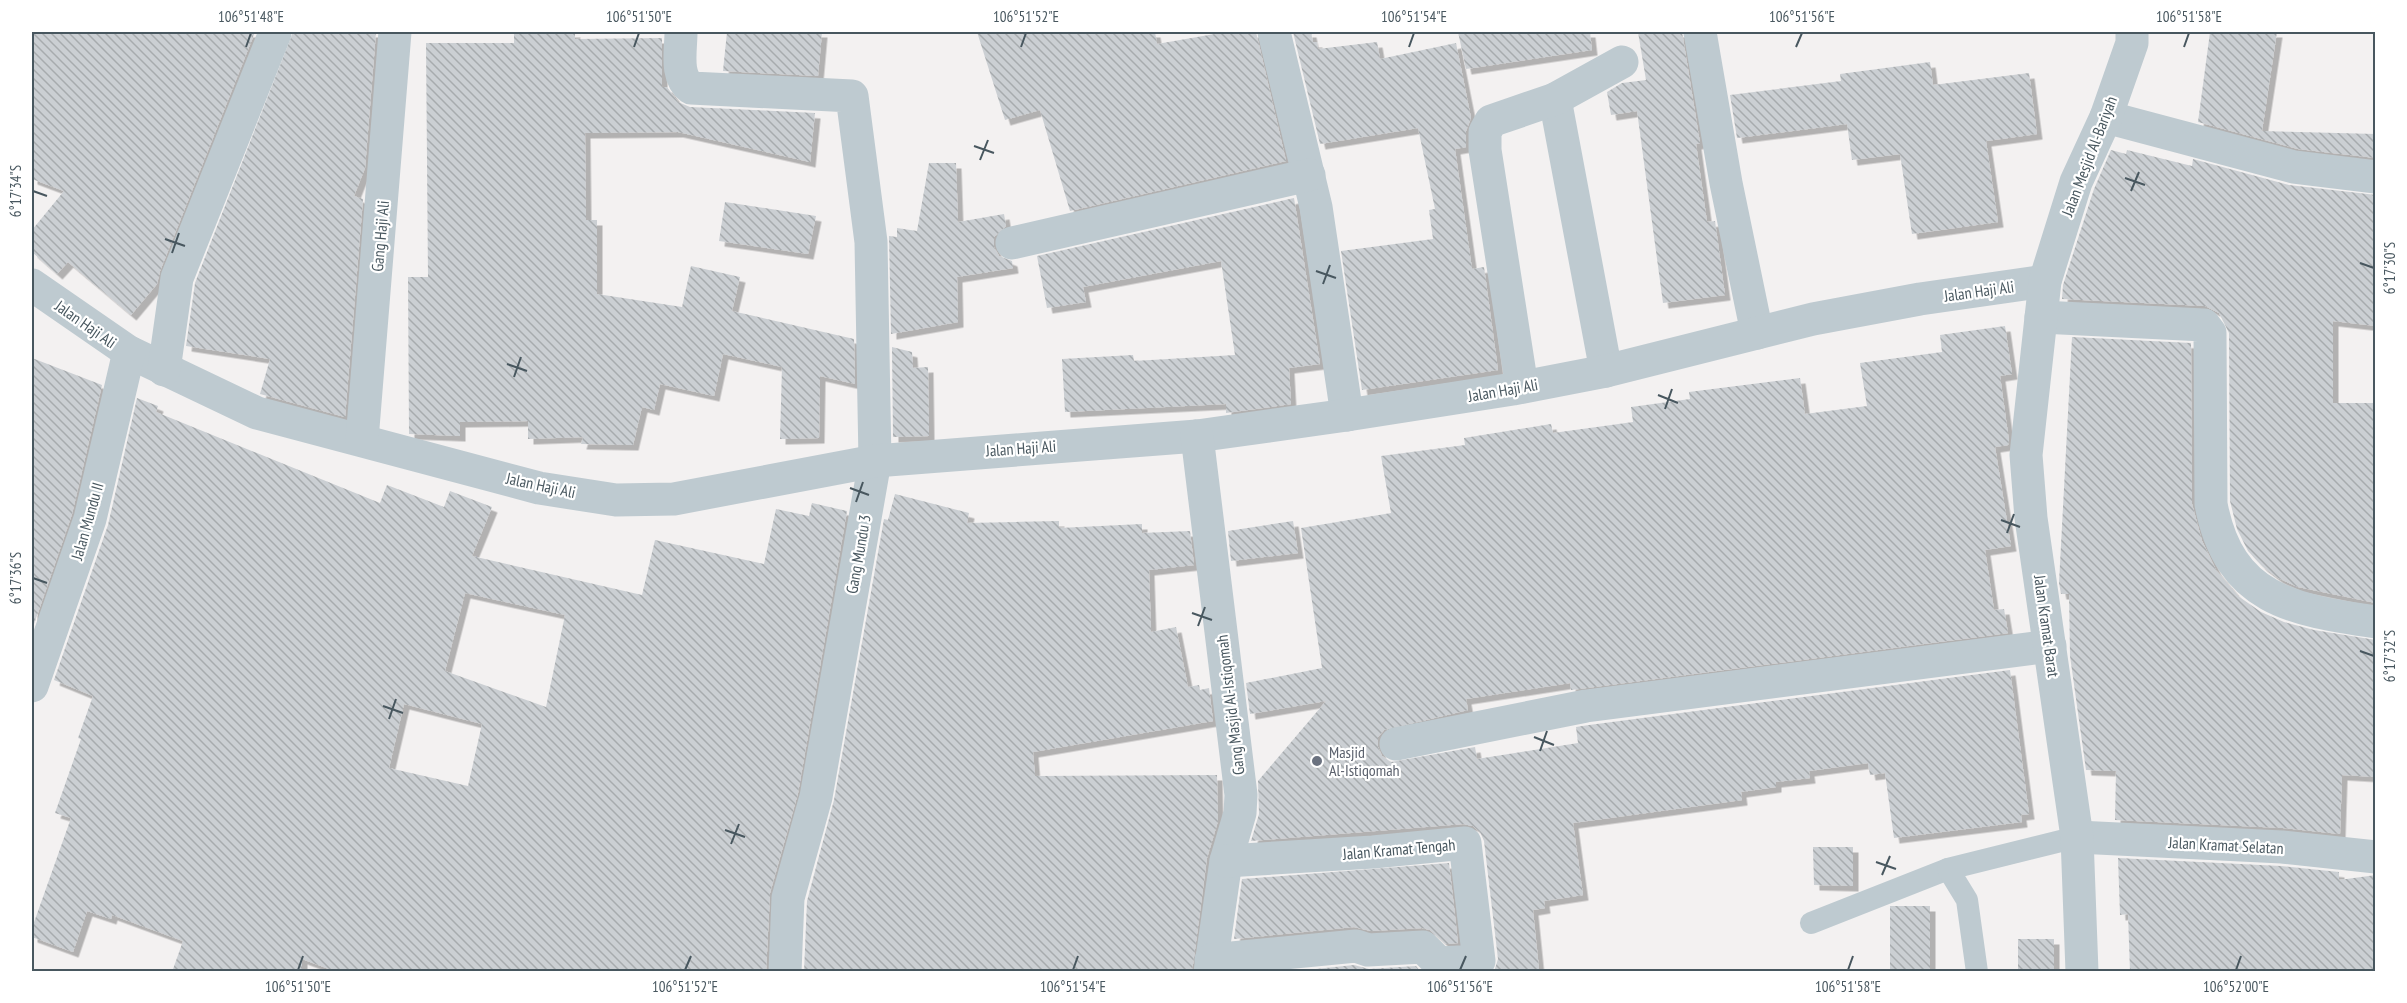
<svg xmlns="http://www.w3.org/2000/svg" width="2407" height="1003" font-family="'PT Sans Narrow',sans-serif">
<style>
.building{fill:url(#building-back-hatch);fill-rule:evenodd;filter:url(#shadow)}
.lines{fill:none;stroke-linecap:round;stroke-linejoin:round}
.lane{stroke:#becad0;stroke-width:22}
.street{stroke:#becad0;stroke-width:33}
.ticks{fill:none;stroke:#48575f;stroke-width:2}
.worship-dot{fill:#6b7280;stroke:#fff;stroke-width:2}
.labels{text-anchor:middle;stroke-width:4.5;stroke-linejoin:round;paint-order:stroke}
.street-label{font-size:16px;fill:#48575f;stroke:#fff}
.worship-label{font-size:16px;fill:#5b616d;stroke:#fff;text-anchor:start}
.neatline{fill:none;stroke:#48575f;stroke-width:2}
.ticks-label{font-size:15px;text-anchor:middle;fill:#48575f}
</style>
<defs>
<pattern id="building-back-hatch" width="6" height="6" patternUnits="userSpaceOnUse" patternTransform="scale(1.5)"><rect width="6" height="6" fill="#cbcfd3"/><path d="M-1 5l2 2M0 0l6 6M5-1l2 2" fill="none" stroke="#a7abae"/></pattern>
<filter id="shadow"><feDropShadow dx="5.5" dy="5.5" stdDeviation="0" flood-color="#0004"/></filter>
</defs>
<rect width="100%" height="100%" fill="#f3f1f1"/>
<!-- building -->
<g class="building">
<polygon points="32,32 255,32 160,271 157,284 131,315 68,262 57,274 32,252 32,230 64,191 32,179"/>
<polygon points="293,32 376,32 365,168 354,196 363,199 345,417 260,394 270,359 186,346 195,283"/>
<polygon points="514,32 575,32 575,39 662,38 662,87 667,87 678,102 690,107 815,113 810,162 678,132 585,133 586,220 597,220 597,294 682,307 691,266 740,277 732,311 854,339 855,384 820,376 819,438 780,439 782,367 723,354 714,396 660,384 654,410 642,407 633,445 581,444 583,437 528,439 528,421 460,422 460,436 409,434 408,277 428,277 426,43 514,43"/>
<polygon points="727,32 822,32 818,76 723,71"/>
<polygon points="977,32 1155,32 1157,44 1226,32 1256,32 1286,161 1070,211 1040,110 1005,120"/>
<polygon points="1293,32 1311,32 1313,42 1317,42 1318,49 1377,42 1380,59 1456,43 1471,118 1466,131 1466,147 1455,149 1472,269 1484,267 1498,370 1362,390 1341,251 1433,239 1429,210 1435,209 1418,128 1320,144"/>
<polygon points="1458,32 1590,32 1592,50 1466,69"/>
<polygon points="1638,32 1682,32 1700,143 1696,144 1707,222 1715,221 1725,295 1663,303 1637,111 1611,115 1607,92 1622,83 1646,80"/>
<polygon points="2210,32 2277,32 2262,131 2376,134 2376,158 2298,149 2198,122"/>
<polygon points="1930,62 1933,85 2029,73 2037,134 1986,141 1998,222 1912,234 1900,154 1852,160 1847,124 1737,138 1730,95 1841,81 1840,74"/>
<polygon points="2111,150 2126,154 2127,150 2192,166 2193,159 2289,185 2376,195 2376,326 2333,321 2333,403 2376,403 2376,603 2298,587 2278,578 2262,566 2248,551 2237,529 2230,501 2229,333 2219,313 2205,306 2062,299 2063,285 2094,189"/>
<polygon points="929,163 956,163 958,222 1004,214 1006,226 994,237 994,247 999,256 1012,261 1013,268 957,277 958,322 891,334 889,236 897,237 897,228 917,231"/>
<polygon points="1294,198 1320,364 1289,368 1291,404 1226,413 1226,404 1065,412 1062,359 1133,355 1134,361 1235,355 1221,261 1083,287 1086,302 1047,308 1037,256"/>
<polygon points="725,202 816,216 808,254 719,241"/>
<polygon points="2005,326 2012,374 2000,376 2009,441 2008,445 1995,447 2011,546 1985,550 1994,610 2004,609 2008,633 1571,690 1570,683 1466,699 1468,710 1384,730 1378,737 1378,747 1382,756 1391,762 1475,747 1477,759 1578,743 1576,727 1589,725 2010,670 2029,814 2021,815 2022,822 1894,838 1885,773 1870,775 1868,763 1809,771 1810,778 1776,782 1776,787 1741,792 1742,800 1573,823 1583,895 1544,901 1545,908 1533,910 1539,969 1505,972 1494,972 1498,959 1484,841 1480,832 1473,826 1463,824 1251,841 1259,814 1258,781 1326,701 1250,714 1246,683 1322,668 1301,528 1391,513 1381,456 1465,445 1464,438 1551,424 1553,433 1633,422 1631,407 1690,399 1689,392 1800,378 1805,414 1867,406 1860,363 1942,352 1940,335"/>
<polygon points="2072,337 2191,343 2192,504 2202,541 2216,570 2238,596 2261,612 2284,622 2314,630 2376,640 2376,777 2342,775 2340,834 2283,828 2115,820 2116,771 2086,770 2070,656 2069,594 2061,594 2059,583"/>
<polygon points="892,347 912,352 913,368 928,367 929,436 893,437"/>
<polygon points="32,358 102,385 72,514 32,630"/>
<path d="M137,398L158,406L156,412L380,503L387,485L444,507L450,491L492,507L472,556L642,595L655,540L764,564L776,509L809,516L812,503L847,511L798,793L770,893L766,972H337L302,959V972H172L183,941L112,915L111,919L87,911L73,952L32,937V928L71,818L55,813L81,739L78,738L93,696L54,680L108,525ZM465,593L565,615L546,707L445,671ZM404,704L482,724L468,786L389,768Z"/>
<polygon points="895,494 969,513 967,523 1059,521 1059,528 1142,524 1142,533 1190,531 1194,565 1149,570 1151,632 1176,627 1188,687 1199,685 1200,690 1209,688 1213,721 1033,752 1035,776 1217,775 1218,821 1207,858 1192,972 804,972 807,901 834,800 884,519 888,520"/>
<polygon points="1293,521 1298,553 1231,561 1228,531"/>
<polygon points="1813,847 1853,847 1853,886 1814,885"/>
<polygon points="2118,858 2281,866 2339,872 2339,880 2376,875 2376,972 2130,972 2128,914 2120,915"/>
<polygon points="1449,863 1458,943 1446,944 1430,930 1422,928 1371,931 1354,927 1234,939 1242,879"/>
<rect x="1890" y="906" width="40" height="66"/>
<rect x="2018" y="939" width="36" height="33"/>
<polygon points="1354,965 1369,969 1416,966 1421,972 1287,972"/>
</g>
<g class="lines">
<!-- lane -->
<g class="lane">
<polyline points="1811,923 1948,869"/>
<polyline points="1977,972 1967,900 1948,869 2077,837"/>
</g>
<!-- street -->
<g class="street">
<path d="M681,32C681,51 675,76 691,88L852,96L871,242L875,461L816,797L788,898L785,972"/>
<polyline points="1274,32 1316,207 1347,415"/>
<polyline points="1700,32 1726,183 1757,333"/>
<polyline points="1555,99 1606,371"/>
<polyline points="2106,117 2294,167 2376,177"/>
<polyline points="1012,243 1309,175"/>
<polyline points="32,285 129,352 257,413 539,488 616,500 674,499 875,461 1197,436 1347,415 1513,389 1606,371 1813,319 1920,299 2045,281"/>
<path d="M2041,317L2204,325L2210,333L2211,504C2229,600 2293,610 2376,622"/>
<polyline points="164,370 177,278 275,33"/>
<polyline points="1522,387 1485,150 1485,132 1491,121 1555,99 1622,62"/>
<polyline points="1197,436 1241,795 1240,813 1226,861 1210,972"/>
<polyline points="362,440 395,32"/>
<polyline points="32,686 90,519 129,352"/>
<polyline points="1396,744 1586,706 2050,646"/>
<polyline points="2077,837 2282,847 2376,857"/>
<polyline points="1211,960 1356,946 1368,950 1423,947 1439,963 1479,961 1465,843 1373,852 1226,861"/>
<polyline points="2082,972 2077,837 2031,518 2026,455 2045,281 2076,182 2106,117 2132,43 2132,32"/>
</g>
</g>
<!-- ticks -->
<path class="ticks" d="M246,47L251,33M634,47L639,33M1021,47L1026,33M1409,47L1414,33M1796,47L1802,33M2184,47L2189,33M974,146L994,153M980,160L988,140M2125,178L2145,185M33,191L47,196M2131,191L2139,172M165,239L185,246M172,253L179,233M2360,263L2374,268M1316,271L1336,278M1323,284L1330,265M507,364L527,371M514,377L521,357M1658,395L1678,403M1665,409L1672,389M850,488L869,495M856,502L863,482M2001,520L2020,527M2007,533L2014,514M33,578L47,583M1192,613L1212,620M1198,626L1205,607M2360,651L2374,656M383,706L403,713M389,719L396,699M1534,737L1554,745M1540,751L1547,731M725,830L745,837M731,844L739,824M1876,862L1896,869M1882,875L1890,856M298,970L303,956M685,970L691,956M1073,970L1078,956M1460,970L1466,956M1848,970L1853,956M2236,970L2241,956"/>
<!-- markers -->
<circle class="worship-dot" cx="1317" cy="761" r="6"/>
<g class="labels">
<!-- street labels -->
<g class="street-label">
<text transform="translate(2089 156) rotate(-69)" y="6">Jalan Mesjid Al-Bariyah</text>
<text transform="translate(380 236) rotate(-85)" y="6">Gang Haji Ali</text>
<text transform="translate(1979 291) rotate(-8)" y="6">Jalan Haji Ali</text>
<text transform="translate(86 324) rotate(35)" y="6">Jalan Haji Ali</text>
<text transform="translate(1503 390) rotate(-10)" y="6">Jalan Haji Ali</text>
<text transform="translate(1021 448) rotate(-4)" y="6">Jalan Haji Ali</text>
<text transform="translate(541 485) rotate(12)" y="6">Jalan Haji Ali</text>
<text transform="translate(87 521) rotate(-74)" y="6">Jalan Mundu II</text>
<text transform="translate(858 554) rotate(-80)" y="6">Gang Mundu 3</text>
<text transform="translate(2047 626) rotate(82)" y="6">Jalan Kramat Barat</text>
<text transform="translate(1230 705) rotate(-97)" y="6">Gang Masjid Al-Istiqomah</text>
<text transform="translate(2226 845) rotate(3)" y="6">Jalan Kramat Selatan</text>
<text transform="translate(1399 849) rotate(-5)" y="6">Jalan Kramat Tengah</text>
</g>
<!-- worship labels -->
<g class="worship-label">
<text x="1329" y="758">Masjid<tspan x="1329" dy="18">Al-Istiqomah</tspan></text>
</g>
</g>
<!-- border -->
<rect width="2407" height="1003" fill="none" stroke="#ffffff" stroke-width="66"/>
<rect x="33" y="33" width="2341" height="937" class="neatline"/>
<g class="ticks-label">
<text x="251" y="22">106°51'48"E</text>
<text x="639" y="22">106°51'50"E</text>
<text x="1026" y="22">106°51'52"E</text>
<text x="1414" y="22">106°51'54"E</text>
<text x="1802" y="22">106°51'56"E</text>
<text x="2189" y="22">106°51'58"E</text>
<text transform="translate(16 191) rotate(-90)" y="5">6°17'34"S</text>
<text transform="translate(2390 268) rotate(-90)" y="5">6°17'30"S</text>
<text transform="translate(16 578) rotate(-90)" y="5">6°17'36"S</text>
<text transform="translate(2390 656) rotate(-90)" y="5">6°17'32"S</text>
<text x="298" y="992">106°51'50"E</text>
<text x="685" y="992">106°51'52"E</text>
<text x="1073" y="992">106°51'54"E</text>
<text x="1460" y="992">106°51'56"E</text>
<text x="1848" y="992">106°51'58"E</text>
<text x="2236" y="992">106°52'00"E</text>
</g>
</svg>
